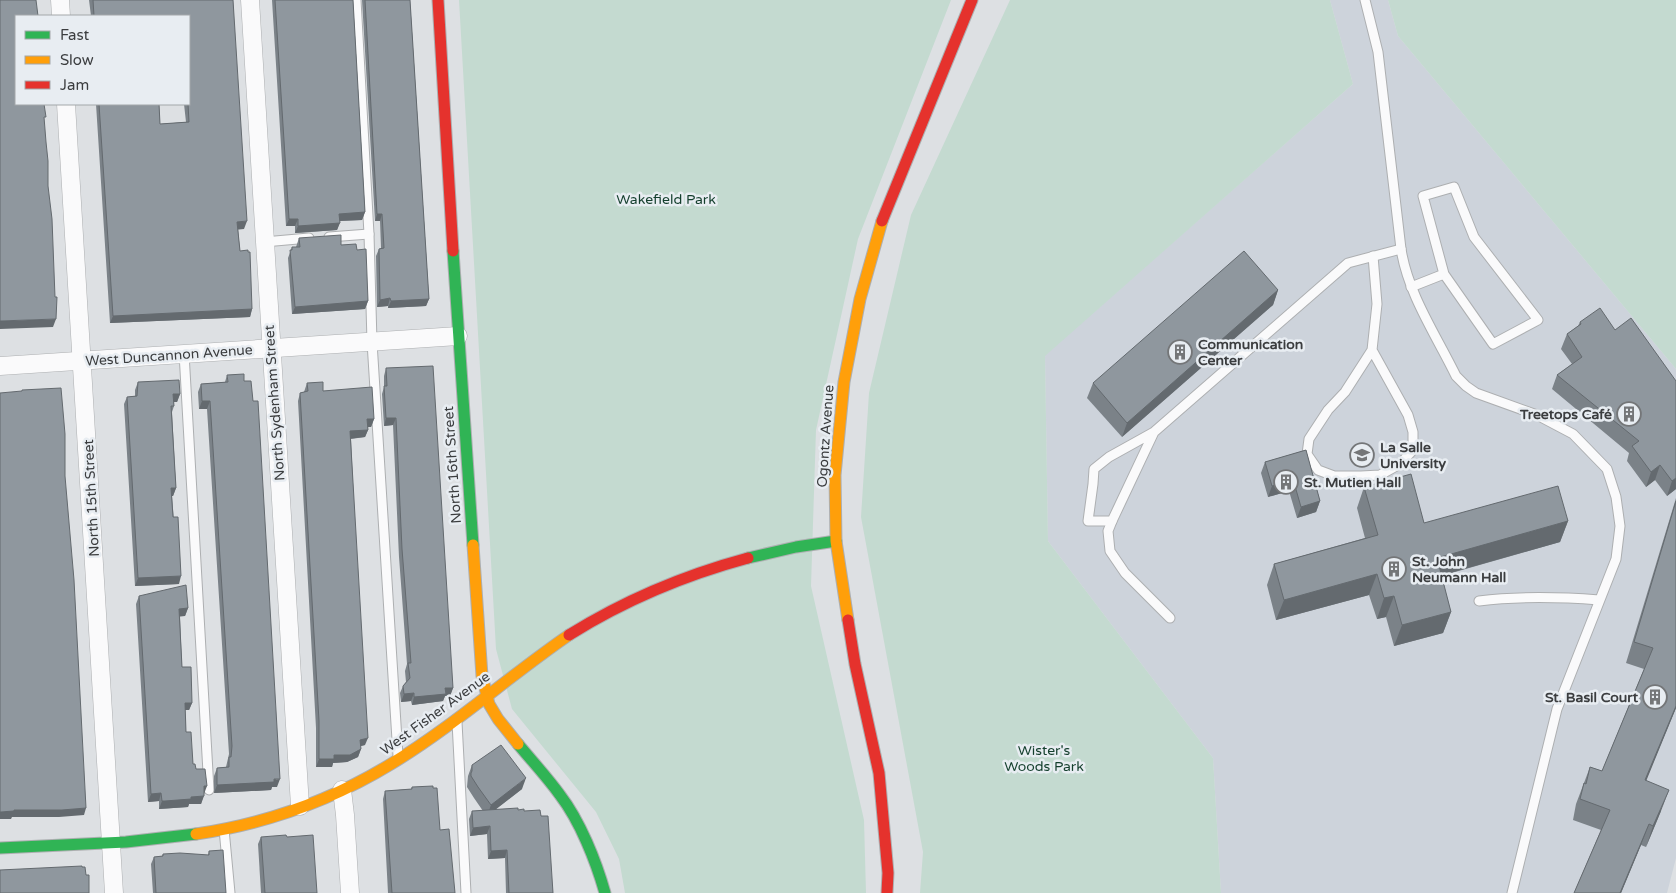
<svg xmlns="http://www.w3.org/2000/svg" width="1676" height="893" font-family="'Varela Round',sans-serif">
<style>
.built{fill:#cdd3db}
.green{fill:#c4dad0}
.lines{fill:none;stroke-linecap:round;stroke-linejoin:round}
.lane-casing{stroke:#adafb1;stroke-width:11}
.street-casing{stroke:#adafb1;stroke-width:19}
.fast-casing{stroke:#adafb1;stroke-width:13}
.slow-casing{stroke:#adafb1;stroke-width:13}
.jam-casing{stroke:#adafb1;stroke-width:13}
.lane{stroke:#fafafb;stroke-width:9}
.street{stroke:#fafafb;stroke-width:18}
.fast{stroke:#30b455;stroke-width:11}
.slow{stroke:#ff9f0a;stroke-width:11}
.jam{stroke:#e5322d;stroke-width:11}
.wall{fill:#7b8288}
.shaded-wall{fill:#646a6f}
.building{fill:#8f979e;stroke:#646a6f}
.labels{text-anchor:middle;stroke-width:5;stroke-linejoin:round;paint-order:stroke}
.park-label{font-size:14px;fill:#143f2d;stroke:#e8edf2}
.poi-label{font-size:14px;font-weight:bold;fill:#3b3d3f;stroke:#e8edf2;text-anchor:start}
.street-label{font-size:14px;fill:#3b3d3f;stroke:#e8edf2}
</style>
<rect width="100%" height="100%" fill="#dde0e3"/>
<!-- built -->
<polygon class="built" points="1330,0 1388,0 1398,36 1676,369 1676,858 1667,893 1221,893 1213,758 1048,541 1045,355 1353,84"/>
<!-- green -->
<g class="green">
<polygon points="459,0 951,0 858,239 816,430 811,586 864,820 866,893 625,893 619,859 596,812 512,709 496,649"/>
<polygon points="1010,0 1330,0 1353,84 1045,356 1048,541 1213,758 1221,893 920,893 923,852 861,517 869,393 911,215"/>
<polygon points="1388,0 1676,0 1676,369 1398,36"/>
</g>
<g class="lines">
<!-- lane casing -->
<g class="lane-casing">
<g id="lane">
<polyline points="356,0 369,234 372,342 398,756"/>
<path d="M1365,0L1378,52L1401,249C1408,294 1436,335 1456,376L1466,386L1476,393L1537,415L1573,434L1607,469L1616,497L1620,526L1616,559L1557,709L1512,893"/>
<polyline points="329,237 369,234"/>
<polyline points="264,242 309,238"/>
<polyline points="1411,287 1444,274 1493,344 1538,320 1474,237 1454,187 1423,196 1444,274"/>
<polyline points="1372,350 1408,415 1413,432 1413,450 1400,464 1380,475 1361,476 1334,476 1318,470 1307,454 1309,439 1328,410 1345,392 1372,350 1377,304 1373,256"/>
<polyline points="184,353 209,790"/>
<polyline points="1154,432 1112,521 1088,521 1093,484 1094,469 1109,457 1154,432 1348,263 1401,249"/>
<polyline points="1112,521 1108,531 1110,551 1125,573 1170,618"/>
<path d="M1479,601C1519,596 1559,597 1599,600"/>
<polyline points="457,722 466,893"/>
<polyline points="224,829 230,893"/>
</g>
</g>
<!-- street casing -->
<g class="street-casing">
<g id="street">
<polyline points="60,0 61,16"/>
<polyline points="250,0 300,806"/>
<polyline points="66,104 114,893"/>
<polyline points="0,366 458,336"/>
<polyline points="342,790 345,815 350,893"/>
</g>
</g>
<!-- fast casing -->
<g class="fast-casing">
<g id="fast">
<polyline points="453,251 473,545"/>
<polyline points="748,558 796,547 836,541"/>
<path d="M518,744C532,761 547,777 560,795C580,821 596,861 605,893"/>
<polyline points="0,848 126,842 196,834"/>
</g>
</g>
<!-- slow casing -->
<g class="slow-casing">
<g id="slow">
<polyline points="473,545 482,676 489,704 498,719 518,744"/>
<polyline points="848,620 836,541 835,475 844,382 860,299 882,221"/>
<path d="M196,834C264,824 332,800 391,764C454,726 509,676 569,635"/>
</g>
</g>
<!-- jam casing -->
<g class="jam-casing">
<g id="jam">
<polyline points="438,0 453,251"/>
<polyline points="882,221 972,0"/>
<polyline points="848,620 855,664 879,773 888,873 887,893"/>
<path d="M569,635C625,600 685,575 748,558"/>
</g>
</g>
<!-- lane -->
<use href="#lane" class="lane"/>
<!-- street -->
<use href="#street" class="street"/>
<!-- fast -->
<use href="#fast" class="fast"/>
<!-- slow -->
<use href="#slow" class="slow"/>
<!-- jam -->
<use href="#jam" class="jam"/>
</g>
<!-- wall -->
<g class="wall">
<polygon points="89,0 233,0 244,229 238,229 240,251 252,309 250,317 110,323 96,104 159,104 160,124 186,122 184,104 189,104 189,16 91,16"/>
<polygon points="272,0 353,0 365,212 362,220 340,221 337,230 295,233 295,226 286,226"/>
<polygon points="362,0 410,0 429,299 426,306 388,308 388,306 377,307 376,256 379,249 381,248 380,221 375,221"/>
<polygon points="299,238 341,245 357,250 368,301 365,309 292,314 288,258 292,247 296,247"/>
<polygon points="1278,290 1273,305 1122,437 1087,398 1093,383"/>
<polygon points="1580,322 1615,330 1676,381 1676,489 1667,496 1655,480 1646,487 1627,461 1629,453 1552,389 1557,375 1572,364 1561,349 1567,334 1578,326"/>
<polygon points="386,368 453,688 450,696 445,696 443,701 412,705 411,701 401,702 400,693 403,686 406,682 405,671 407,664 399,557 393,425 384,426 382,394 384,387 384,376"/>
<polygon points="227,375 277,787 272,787 271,790 214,793 214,776 217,768 226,767 229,754 207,409 199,409 198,392 201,384 225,382"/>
<polygon points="138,382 180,394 177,402 174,402 174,406 172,412 176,488 173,496 172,496 179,584 135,586 124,404 127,397 135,396 135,390"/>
<polygon points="307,383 323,391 374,419 371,427 368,427 368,430 365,437 351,439 365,745 360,746 361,749 358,757 347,762 333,763 332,767 316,767 316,728 298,401 300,393 304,392"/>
<polygon points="1306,450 1320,501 1316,512 1297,518 1289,491 1268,497 1261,473 1265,462"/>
<polygon points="1364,487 1424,523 1568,521 1560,542 1441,576 1451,612 1443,633 1394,646 1386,617 1377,619 1369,595 1276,620 1267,585 1274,564 1365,538 1357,508"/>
<polygon points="1676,498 1676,708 1646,780 1661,811 1646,847 1641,845 1621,893 1574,893 1601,830 1573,820 1576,804 1590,767 1602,771 1644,669 1626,663"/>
<polygon points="139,596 188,608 185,616 180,616 182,667 192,703 189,710 185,710 186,732 193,764 196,769 204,794 201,804 189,804 188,807 159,809 159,801 148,802 136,604"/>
<polygon points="472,765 522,789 495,810 518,810 541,816 553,893 506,893 505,858 488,859 487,834 470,836 469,819 472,811 483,811 474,798 467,787 468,776"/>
<polygon points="412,787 440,830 455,893 388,893 383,799 385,791 411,789"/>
<polygon points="261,837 287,837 317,893 261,893 258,844"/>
<polygon points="209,851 226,893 153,893 151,864 154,857 162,856 163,854 208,855"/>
</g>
<!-- shaded-wall -->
<g class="shaded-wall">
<polygon points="365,212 362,220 337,221 339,214"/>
<polygon points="377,214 382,214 380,221 375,221"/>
<polygon points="289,219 298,219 295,226 286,226"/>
<polygon points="247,221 244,229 234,230 237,222"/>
<polygon points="340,223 337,230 295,233 298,226"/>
<polygon points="1278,290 1273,305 1122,437 1127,423"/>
<polygon points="390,298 388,306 377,307 380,300"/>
<polygon points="429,299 426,306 388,308 391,301"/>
<polygon points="368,301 365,309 292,314 295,307"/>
<polygon points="252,309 250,317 110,323 113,316"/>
<polygon points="56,319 53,327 0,329 0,321"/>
<polygon points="173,394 180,394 177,402 170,402"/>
<polygon points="202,401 210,401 207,409 199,409"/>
<polygon points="386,418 396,418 393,425 384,426"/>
<polygon points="367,419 374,419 371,427 364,427"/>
<polygon points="368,430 365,437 347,439 350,431"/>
<polygon points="1660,465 1655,480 1646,487 1651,472"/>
<polygon points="1676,478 1676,489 1667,496 1672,481"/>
<polygon points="1293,479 1289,491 1268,497 1272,486"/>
<polygon points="171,488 176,488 173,496 168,496"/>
<polygon points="1320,501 1316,512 1297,518 1301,507"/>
<polygon points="1568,521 1560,542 1429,579 1437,558"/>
<polygon points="1377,574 1369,595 1276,620 1284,600"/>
<polygon points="181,576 179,584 135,586 138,578"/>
<polygon points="1394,596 1386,617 1377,619 1384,598"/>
<polygon points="188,608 185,616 176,617 179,609"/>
<polygon points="1451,612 1443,633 1394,646 1402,625"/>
<polygon points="445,688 453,688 450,696 445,696 443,701 412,705 414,697"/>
<polygon points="414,693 411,701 401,702 404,694"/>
<polygon points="185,703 192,703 189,710 182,710"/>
<polygon points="1676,706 1676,708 1638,801 1645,780"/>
<polygon points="368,738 365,745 357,747 360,740"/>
<polygon points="361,749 358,757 347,762 333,763 332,767 316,767 319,759"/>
<polygon points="526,778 522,789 487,816 491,805"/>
<polygon points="280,779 277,787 272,787 271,790 214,793 217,785"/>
<polygon points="204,786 207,786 204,794"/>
<polygon points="1669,790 1661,811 1646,847 1653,826"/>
<polygon points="161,793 159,801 148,802 151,794"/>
<polygon points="204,796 201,804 189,804 188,807 159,809 162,801 191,797"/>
<polygon points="86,808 84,815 59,817 12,817 11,819 0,819 0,812 14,810"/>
<polygon points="1649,824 1641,845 1621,893 1620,893"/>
<polygon points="490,826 487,834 470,836 473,828"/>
<polygon points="507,850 505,858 488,859 491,851"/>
</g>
<!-- building -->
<g class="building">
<polygon points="0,0 36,0 38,16 16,16 16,104 44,104 46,117 44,117 46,142 48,161 48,186 52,219 55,297 57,297 56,319 0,321"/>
<polygon points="93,0 233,0 247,221 237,222 240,251 248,250 248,252 250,252 252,309 113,316 99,104 159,104 160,124 189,122 188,104 189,104 189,16 94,16"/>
<polygon points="275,0 353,0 365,212 339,214 340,223 298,226 298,219 289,219"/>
<polygon points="365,0 410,0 429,299 391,301 390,298 380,300 379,249 384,248 382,214 377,214"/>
<polygon points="341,235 341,245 356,244 357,250 366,249 368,301 295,307 290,250 292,250 292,247 300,247 299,238"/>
<polygon points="1244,251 1278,290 1127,423 1093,383"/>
<polygon points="1600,308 1615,330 1631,318 1676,381 1676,478 1672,481 1660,465 1651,472 1632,446 1639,441 1557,375 1582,357 1567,334 1581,324 1580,322"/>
<polygon points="433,366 453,688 445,688 446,694 414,697 414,693 404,694 403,686 410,678 408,663 411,663 402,549 396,418 386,418 384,386 387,386 386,368"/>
<polygon points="244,374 244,381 251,381 253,401 258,401 280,779 274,779 274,782 217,785 217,768 229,767 229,757 231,757 232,746 210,401 202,401 201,384 228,382 227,375"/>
<polygon points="179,380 180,394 173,394 174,406 171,406 176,488 171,488 173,517 178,517 181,576 138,578 127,397 137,396 138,382"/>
<polygon points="323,382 323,391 372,387 374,419 367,419 368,430 350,431 368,738 360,740 361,749 350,755 334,755 334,759 319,759 319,721 300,393 308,391 307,383"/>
<polygon points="61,388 65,434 65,476 74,580 86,808 62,810 14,810 14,811 0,812 0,393 22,391 22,390"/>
<polygon points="1306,450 1320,501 1301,507 1293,479 1272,486 1265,462"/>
<polygon points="1411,474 1424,523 1558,486 1568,521 1437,558 1451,612 1402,625 1394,596 1384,598 1377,574 1284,600 1274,564 1378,535 1364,487"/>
<polygon points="1676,501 1676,706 1645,780 1669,790 1653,826 1649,824 1620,893 1574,893 1610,810 1580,799 1584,783 1586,784 1590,767 1602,771 1653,648 1634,642"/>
<polygon points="186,585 188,608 179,609 182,667 191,667 192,703 185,703 186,732 191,732 193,764 195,764 196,769 205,769 207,786 204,786 204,796 191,797 191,799 165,801 162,801 161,793 151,794 139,596"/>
<polygon points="501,745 526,778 491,805 478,787 471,776 471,773 472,771 472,765"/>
<polygon points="433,786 433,788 437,788 440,830 449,829 455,893 392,893 385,791 412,789 412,787"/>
<polygon points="518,808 518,810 524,809 524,811 540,810 541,816 548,816 553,893 509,893 507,850 491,851 490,826 473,828 472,811"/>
<polygon points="286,835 287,837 313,835 317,893 265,893 261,837"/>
<polygon points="223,850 226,893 156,893 154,857 163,856 163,854 180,853 209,855 209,851"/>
<polygon points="82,866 82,867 85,867 86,875 89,875 89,893 0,893 0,870"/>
</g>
<!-- icons -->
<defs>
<g id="building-ring" transform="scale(1.25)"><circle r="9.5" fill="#e8edf2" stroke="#747678" stroke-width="1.5"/><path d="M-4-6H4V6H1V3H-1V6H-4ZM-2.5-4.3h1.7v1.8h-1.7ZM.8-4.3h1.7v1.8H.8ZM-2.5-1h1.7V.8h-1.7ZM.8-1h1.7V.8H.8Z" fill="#747678"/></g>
<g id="university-ring" transform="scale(1.25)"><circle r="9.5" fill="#e8edf2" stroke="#747678" stroke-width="1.5"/><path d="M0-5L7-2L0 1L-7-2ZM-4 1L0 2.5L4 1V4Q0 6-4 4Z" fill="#747678"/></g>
</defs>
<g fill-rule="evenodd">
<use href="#building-ring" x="1180" y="352"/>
<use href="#building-ring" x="1629" y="414"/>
<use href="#university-ring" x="1362" y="455"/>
<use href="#building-ring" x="1286" y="482"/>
<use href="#building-ring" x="1394" y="569"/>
<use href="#building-ring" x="1655" y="697"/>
</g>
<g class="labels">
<!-- park labels -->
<g class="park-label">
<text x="666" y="204">Wakefield Park</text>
<text x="1044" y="755">Wister's<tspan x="1044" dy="16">Woods Park</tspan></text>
</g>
<!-- poi labels -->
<g class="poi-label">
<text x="1198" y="349">Communication<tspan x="1198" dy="16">Center</tspan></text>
<text x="1612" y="419" text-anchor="end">Treetops Café</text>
<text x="1380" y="452">La Salle<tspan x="1380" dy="16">University</tspan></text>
<text x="1304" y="487">St. Mutien Hall</text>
<text x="1412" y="566">St. John<tspan x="1412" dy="16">Neumann Hall</tspan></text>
<text x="1638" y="702" text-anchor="end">St. Basil Court</text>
</g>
<!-- street labels -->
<g class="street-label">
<text transform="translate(169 355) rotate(-4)" y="5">West Duncannon Avenue</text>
<text transform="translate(274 403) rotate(-94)" y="5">North Sydenham Street</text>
<text transform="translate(825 436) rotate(-86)" y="5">Ogontz Avenue</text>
<text transform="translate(452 465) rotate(-94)" y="5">North 16th Street</text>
<text transform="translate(91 498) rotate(-93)" y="5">North 15th Street</text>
<text transform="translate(435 713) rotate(-36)" y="5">West Fisher Avenue</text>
</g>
</g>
<!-- legend -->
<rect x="15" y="15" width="175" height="90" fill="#e8edf2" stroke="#a3a7aa"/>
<rect x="25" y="31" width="25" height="8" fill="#30b455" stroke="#a3a7aa"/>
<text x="60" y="40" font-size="15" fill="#3b3d3f">Fast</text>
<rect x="25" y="56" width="25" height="8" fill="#ff9f0a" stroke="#a3a7aa"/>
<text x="60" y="65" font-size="15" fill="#3b3d3f">Slow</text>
<rect x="25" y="81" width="25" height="8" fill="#e5322d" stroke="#a3a7aa"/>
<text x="60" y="90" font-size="15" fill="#3b3d3f">Jam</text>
</svg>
